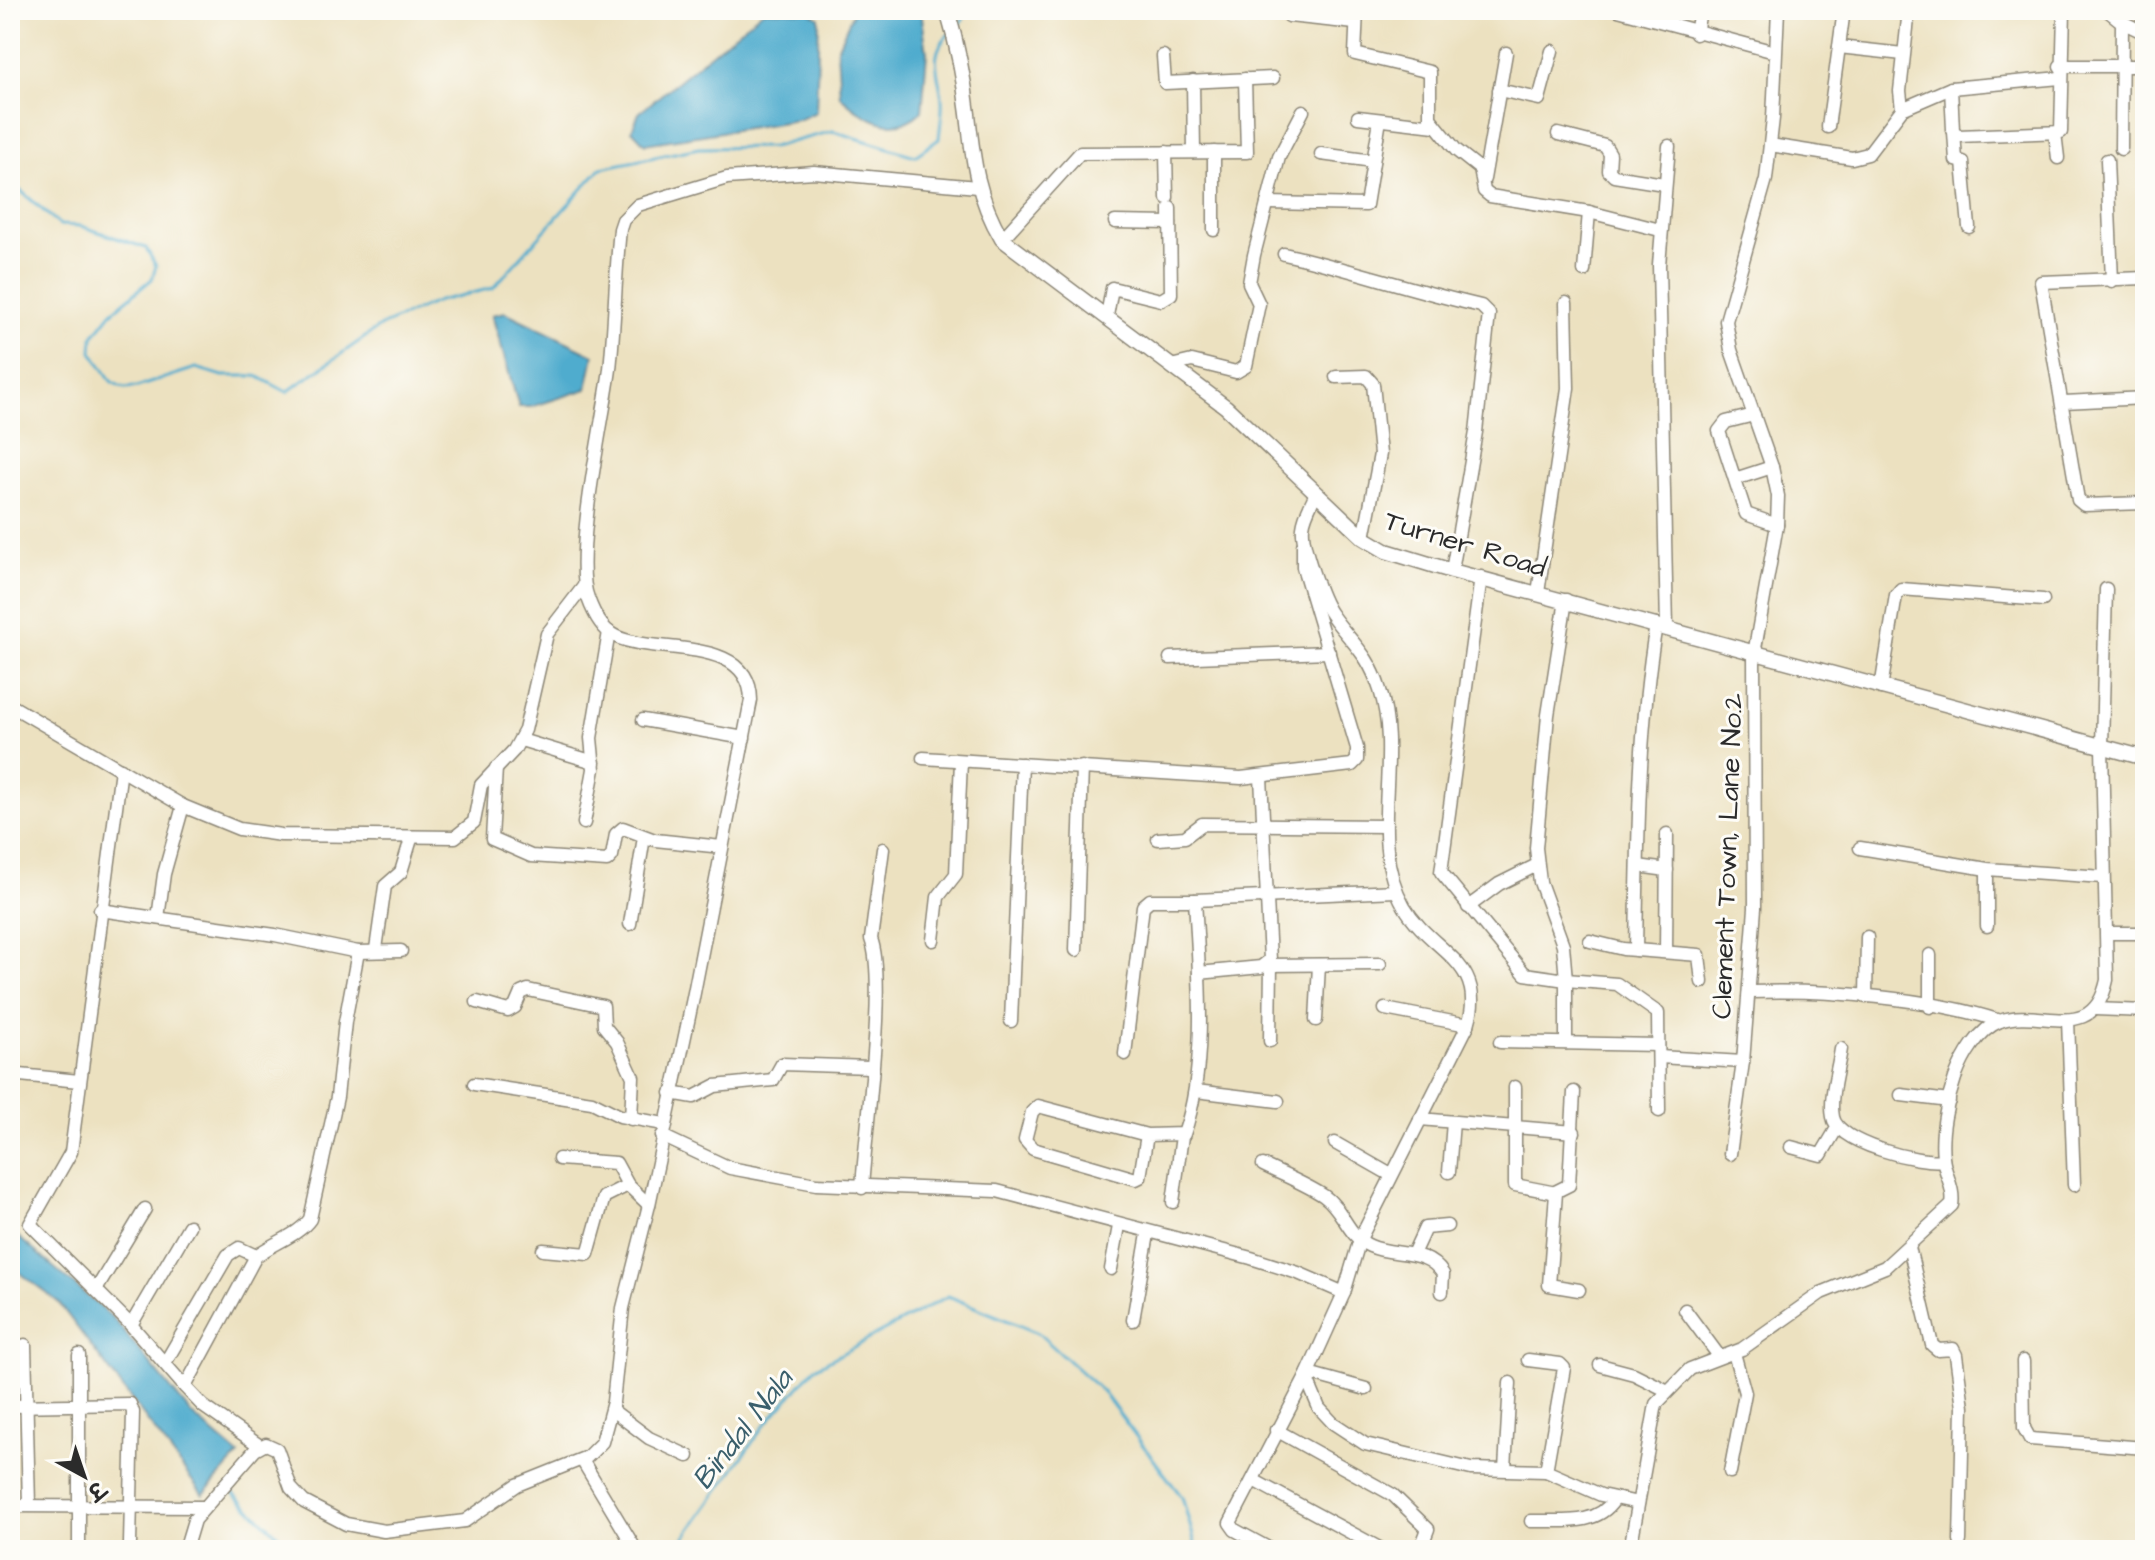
<svg xmlns="http://www.w3.org/2000/svg" width="2155" height="1560" font-family="'Architects Daughter','Playpen Sans Deva',sans-serif">
<style>
.water{fill:#50acce;stroke:#3e6c7c;stroke-width:2}
.lines{fill:none;stroke-linecap:round;stroke-linejoin:round}
.stream{stroke:#50acce;stroke-width:3}
.minor-casing{stroke:#8c8676;stroke-width:15}
.major-casing{stroke:#8c8676;stroke-width:17}
.minor{stroke:#fff;stroke-width:12}
.major{stroke:#fff;stroke-width:14}
.labels{text-anchor:middle;stroke-width:6;stroke-linejoin:round;paint-order:stroke}
.street-label{font-size:28px;fill:#2b2b2b;stroke:#fdfcf7}
.water-label{font-size:30px;font-style:italic;fill:#3a5f6c;stroke:#fdfcf7}
</style>
<rect width="100%" height="100%" fill="#fdfcf7"/>
<filter id="ink" filterUnits="userSpaceOnUse"><feTurbulence type="fractalNoise" baseFrequency=".0125" numOctaves="2"/><feDisplacementMap in="SourceGraphic" scale="16" xChannelSelector="R" yChannelSelector="G"/><feConvolveMatrix kernelMatrix="1 2 1 2 8 2 1 2 1" color-interpolation-filters="sRGB"/></filter>
<filter id="wash" filterUnits="userSpaceOnUse"><feTurbulence type="fractalNoise" baseFrequency=".006" numOctaves="4" result="noise"/><feDisplacementMap in="SourceGraphic" scale="32" xChannelSelector="R" yChannelSelector="G"/><feGaussianBlur stdDeviation="1.8" result="paint"/><feColorMatrix in="noise" values="0 0 0 0 0 0 0 0 0 0 0 0 0 0 0 0 0 1.4 0 .05"/><feComposite in="paint" operator="in"/></filter>
<g filter="url(#wash)">
<rect width="100%" height="100%" fill="#ece1c0"/>
<!-- water -->
<g class="water">
<polygon points="764,10 809,12 819,17 816,112 798,120 645,144 632,130 639,113"/>
<path d="M854,10H921L927,53L922,111C894,138 864,118 840,96L837,49Z"/>
<polygon points="505,312 594,355 587,389 531,407 519,407 492,315"/>
<polygon points="10,1230 113,1318 192,1415 239,1455 203,1495 58,1302 10,1265"/>
</g>
<g class="lines">
<!-- stream -->
<g class="stream">
<polyline points="957,26 963,20 965,10"/>
<path d="M10,188L21,191L60,225L81,226L146,248L156,266L152,279L111,313L93,336L92,352L112,382L124,388L137,387L196,368L223,376H257L287,392L381,326L438,301L493,288L601,168L699,148L772,147L833,131L915,156L939,139C940,126 943,112 942,100C940,76 927,54 949,34"/>
<polyline points="227,1487 294,1550"/>
<polyline points="676,1550 764,1426 815,1368 948,1296 1038,1333 1102,1391 1182,1497 1197,1550"/>
</g>
</g>
</g>
<g filter="url(#ink)">
<g class="lines">
<!-- minor casing -->
<g class="minor-casing">
<g id="minor">
<polyline points="1290,10 1289,16 1355,23"/>
<polyline points="1357,10 1355,54 1430,72 1430,118 1456,150 1480,169 1484,191 1490,196 1589,212 1660,230"/>
<polyline points="1618,10 1775,52"/>
<polyline points="2107,10 2122,22 2121,149"/>
<polyline points="2122,22 2145,33"/>
<polyline points="1696,34 1700,10"/>
<polyline points="1839,47 1903,54"/>
<polyline points="1163,56 1165,83 1273,78"/>
<polyline points="2060,66 2145,66"/>
<polyline points="1193,81 1194,152"/>
<polyline points="1951,88 1953,130 1958,136 2061,132 2064,10"/>
<polyline points="1499,90 1539,99 1552,51"/>
<polyline points="1902,109 1900,91 1909,10"/>
<polyline points="1358,117 1435,126"/>
<polyline points="1828,127 1844,10"/>
<polyline points="1954,132 1956,160 1963,162 1969,227"/>
<polyline points="2055,133 2058,158"/>
<polyline points="1558,134 1605,146 1610,154 1609,171 1614,176 1664,184"/>
<polyline points="1770,145 1852,158 1868,154 1902,109 1951,88 2060,78"/>
<polyline points="1166,152 1167,198"/>
<polyline points="1321,154 1373,161"/>
<polyline points="2107,160 2112,281"/>
<polyline points="1484,179 1506,53"/>
<polyline points="1267,203 1366,205 1380,120"/>
<polyline points="1115,222 1170,223"/>
<polyline points="1214,230 1214,152"/>
<polyline points="1002,239 1080,153 1247,152 1245,79"/>
<path d="M1284,254C1351,269 1414,291 1481,306L1489,314L1476,432L1452,571"/>
<polyline points="1584,271 1589,212"/>
<polyline points="2145,278 2041,282 2078,500 2084,505 2145,503"/>
<polyline points="1107,316 1112,288 1161,300 1171,294 1170,208"/>
<polyline points="1175,365 1192,361 1236,372 1246,366 1259,304 1249,283 1254,255 1279,157 1303,111"/>
<polyline points="1336,377 1366,376 1373,384 1380,454 1364,538"/>
<polyline points="2064,402 2145,398"/>
<polyline points="1754,415 1726,422 1719,431 1746,514 1777,525"/>
<polyline points="1735,479 1772,467"/>
<polyline points="1481,577 1441,872 1525,974 1566,980 1566,1043"/>
<polyline points="1538,593 1568,388 1566,303"/>
<polyline points="1566,600 1548,715 1536,848 1540,882 1563,945 1566,980 1617,984 1658,1013 1659,1111"/>
<polyline points="1667,628 1659,265 1669,146"/>
<polyline points="1170,658 1329,652"/>
<polyline points="1881,688 1896,595 1901,589 2043,600"/>
<polyline points="10,705 183,806 239,829 281,835 455,837 474,822 481,785 514,750 525,730 547,634 584,586"/>
<polyline points="643,720 744,738"/>
<polyline points="521,740 594,762"/>
<polyline points="923,758 1241,778 1352,765 1357,760 1357,748 1303,567 1303,545"/>
<polyline points="496,768 492,839 531,856 607,861 612,856 616,834 623,828 655,840 722,847"/>
<polyline points="121,769 71,1152 30,1224 131,1325 185,1387"/>
<polyline points="584,823 594,769 591,738 609,632"/>
<polyline points="1158,839 1185,837 1202,824 1385,826"/>
<polyline points="1860,848 1987,869 2103,877"/>
<polyline points="1638,866 1667,870"/>
<polyline points="1987,869 1987,926"/>
<polyline points="1468,907 1499,884 1537,865"/>
<polyline points="100,910 275,935 358,952 401,951"/>
<polyline points="158,918 164,874 183,806"/>
<polyline points="630,924 644,837"/>
<polyline points="2108,933 2145,933"/>
<polyline points="933,940 938,897 956,874 961,761"/>
<polyline points="1590,941 1623,949 1699,955 1702,982"/>
<polyline points="376,949 385,886 401,872 411,839"/>
<polyline points="1076,950 1082,767"/>
<path d="M1636,950C1638,841 1638,732 1656,625"/>
<polyline points="1666,952 1667,834"/>
<polyline points="1930,955 1930,1007"/>
<polyline points="1265,965 1380,964"/>
<polyline points="1199,973 1261,967 1270,960 1261,777"/>
<path d="M1750,992C1823,989 1931,998 2000,1021"/>
<polyline points="1866,997 1867,937"/>
<polyline points="477,1002 508,1011 515,1007 521,993 528,990 603,1006 604,1026 617,1042 633,1077 631,1119"/>
<polyline points="1385,1009 1468,1025"/>
<polyline points="2095,1009 2145,1011"/>
<polyline points="1316,1020 1319,965"/>
<polyline points="2068,1020 2074,1185"/>
<polyline points="1011,1021 1022,764"/>
<polyline points="1270,1041 1271,965"/>
<polyline points="1500,1042 1658,1045"/>
<path d="M1841,1049C1838,1070 1829,1097 1833,1117C1837,1143 1920,1164 1943,1160"/>
<polyline points="1125,1054 1143,906 1150,900 1195,900"/>
<polyline points="1659,1057 1743,1062"/>
<polyline points="10,1074 79,1081"/>
<polyline points="474,1084 592,1102 620,1116 664,1124"/>
<polyline points="1515,1087 1515,1127 1574,1132"/>
<polyline points="1196,1091 1278,1101"/>
<polyline points="671,1093 694,1097 715,1086 773,1080 782,1064 870,1067"/>
<polyline points="1901,1095 1949,1101"/>
<polyline points="1420,1119 1515,1127 1515,1185 1556,1193 1549,1285 1579,1290"/>
<path d="M1147,1135L1038,1106L1032,1112L1025,1140L1033,1149L1136,1179L1140,1177L1147,1135L1184,1134C1208,1065 1199,972 1195,900L1396,891"/>
<path d="M662,1136L730,1168L816,1184L997,1191L1251,1258L1298,1273L1344,1293L1360,1239L1468,1025C1488,961 1431,953 1404,906C1366,839 1403,760 1380,690C1368,652 1351,643 1331,614C1321,600 1301,544 1303,527C1304,516 1311,504 1316,493"/>
<polyline points="1335,1143 1391,1175"/>
<polyline points="1791,1147 1821,1155 1837,1128"/>
<polyline points="1730,1154 1743,1062 1755,908 1754,654 1777,525 1778,496 1772,467 1731,350 1726,321 1766,179 1773,118 1778,10"/>
<polyline points="559,1159 616,1163 628,1185 649,1205"/>
<path d="M1263,1165C1283,1175 1306,1184 1324,1196C1344,1210 1347,1236 1370,1246C1394,1257 1426,1247 1443,1274L1442,1292"/>
<polyline points="1449,1172 1453,1122"/>
<path d="M862,1188C865,1135 887,980 871,939L883,849"/>
<polyline points="1555,1192 1569,1185 1574,1092"/>
<polyline points="1173,1202 1182,1136"/>
<polyline points="1909,1247 1932,1345 1938,1350 1953,1349 1956,1355 1963,1407 1960,1541"/>
<polyline points="543,1250 588,1254 604,1197 628,1185"/>
<polyline points="1413,1254 1425,1228 1447,1226"/>
<polyline points="1111,1269 1119,1226"/>
<polyline points="96,1290 145,1209"/>
<polyline points="1685,1310 1719,1356"/>
<polyline points="1133,1320 1148,1234"/>
<polyline points="131,1325 189,1226"/>
<polyline points="25,1345 29,1505"/>
<polyline points="79,1355 79,1545"/>
<polyline points="1528,1360 1560,1364 1564,1368 1546,1471"/>
<polyline points="2023,1361 2024,1428 2030,1439 2145,1448"/>
<polyline points="165,1363 228,1255 239,1248 256,1256"/>
<polyline points="1600,1365 1634,1374 1666,1390"/>
<polyline points="1308,1373 1366,1389"/>
<polyline points="1306,1377 1319,1408 1333,1423 1365,1444 1471,1469 1546,1471 1601,1495 1638,1503"/>
<polyline points="10,1406 130,1404 133,1412 130,1544"/>
<polyline points="612,1410 649,1438 688,1456"/>
<polyline points="1276,1430 1393,1495 1428,1529 1420,1550"/>
<path d="M260,1446L203,1406L185,1387L256,1256C273,1243 299,1235 310,1219L337,1097L345,1022L358,952"/>
<polyline points="582,1460 636,1550"/>
<polyline points="1505,1469 1510,1383"/>
<polyline points="1730,1472 1745,1393 1734,1353"/>
<polyline points="1253,1480 1383,1550"/>
<polyline points="10,1506 203,1507"/>
<path d="M1531,1521C1561,1520 1596,1527 1614,1500"/>
<path d="M185,1550L194,1520L255,1450L266,1444L277,1449L291,1488L304,1502L346,1524L384,1531L465,1521L517,1485L587,1457L602,1442L613,1402L623,1308L649,1205L693,998L751,700C750,634 653,656 615,636C601,629 593,612 588,598C572,559 604,417 610,369C615,322 615,276 620,229L623,220L638,205L727,178L814,172L977,187"/>
<polyline points="1272,1550 1235,1530 1230,1523 1306,1377 1344,1293"/>
<path d="M1630,1550L1656,1404L1690,1369L1742,1349L1821,1293L1885,1267L1952,1205C1955,1188 1944,1173 1943,1157C1940,1133 1947,1101 1955,1078C1963,1057 1978,1030 2000,1021C2041,1006 2093,1046 2107,980L2102,746L2106,589"/>
</g>
</g>
<!-- major casing -->
<g class="major-casing">
<path id="major" d="M947,10C957,44 964,78 968,114C973,161 977,197 1002,239L1226,407L1364,538L1386,551L1452,571L2145,758"/>
</g>
<!-- minor -->
<use href="#minor" class="minor"/>
<!-- major -->
<use href="#major" class="major"/>
</g>
</g>
<g class="labels">
<!-- street labels -->
<g class="street-label">
<text transform="translate(1466 543) rotate(17)" y="10">Turner Road</text>
<text transform="translate(1726 856) rotate(-88)" y="10">Clement Town, Lane No.2</text>
</g>
<!-- water labels -->
<g class="water-label">
<text transform="translate(742 1429) rotate(-52)" y="10">Bindal Nala</text>
</g>
</g>
<!-- margin -->
<rect width="2155" height="1560" fill="none" stroke="#fdfcf7" stroke-width="40"/>
<!-- north arrow -->
<g transform="translate(84 1476) rotate(140)" stroke="#fdfcf7" stroke-width="6" paint-order="stroke">
<path d="M0-6L14 30L0 20L-14 30Z" fill="#2b2b2b"/>
<text y="-12" font-size="22" font-weight="bold" text-anchor="middle" fill="#2b2b2b">उ</text>
</g>
</svg>
